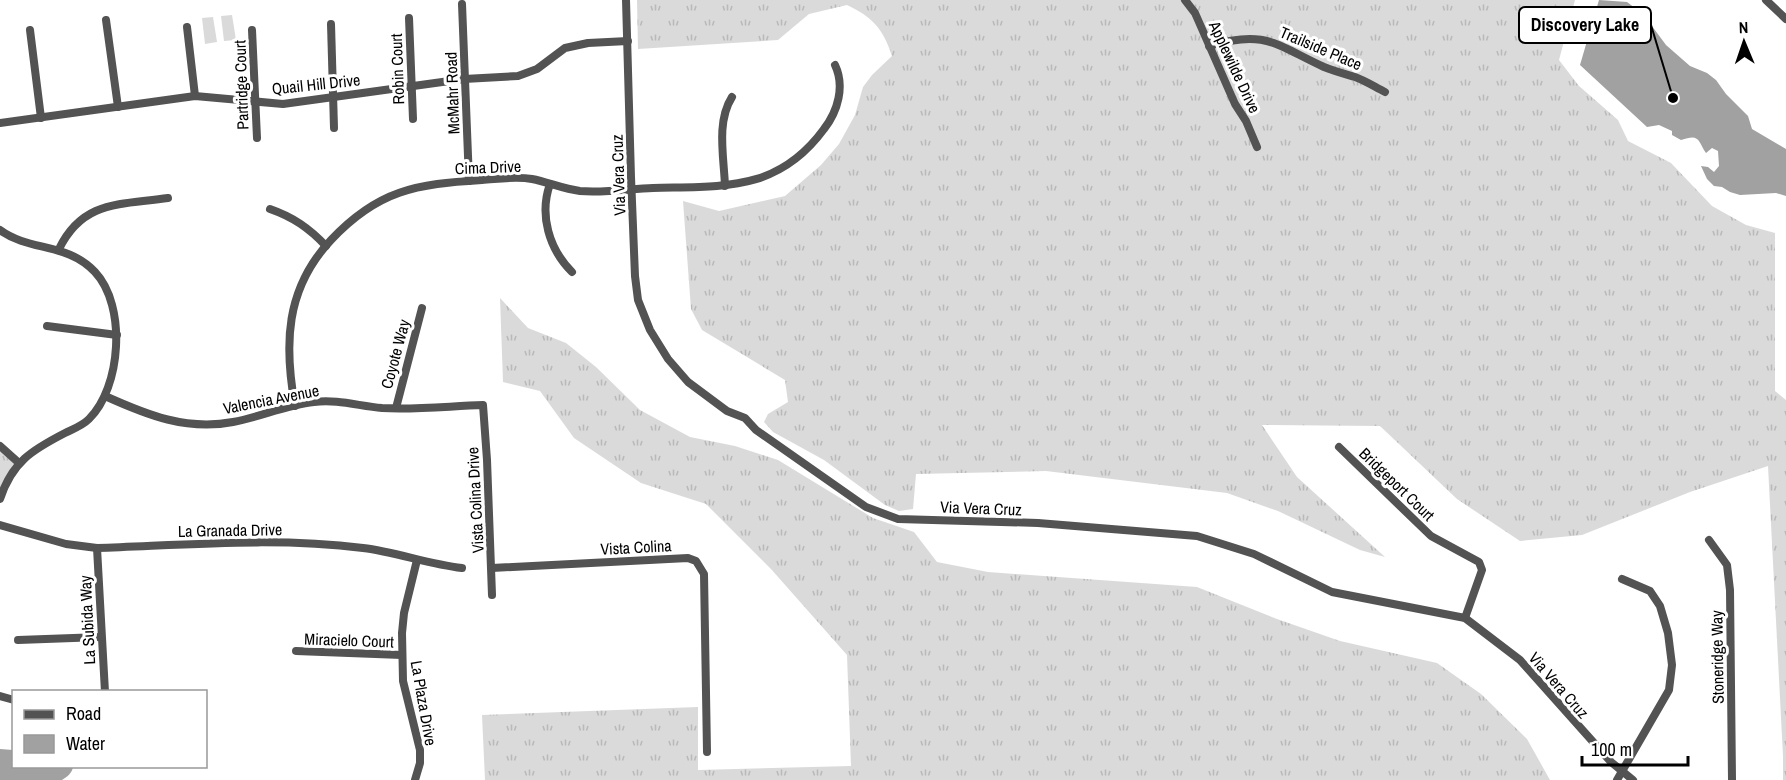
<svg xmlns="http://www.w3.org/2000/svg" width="1786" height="780" font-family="'Archivo Narrow',sans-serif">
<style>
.grass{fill:url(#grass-tufts)}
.pitch{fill:#dadada}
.water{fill:#a1a1a1}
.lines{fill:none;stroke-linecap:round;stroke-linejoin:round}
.minor{stroke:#535353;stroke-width:8}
.labels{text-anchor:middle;stroke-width:6;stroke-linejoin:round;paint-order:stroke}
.street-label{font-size:16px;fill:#000;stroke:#fff}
.leader{fill:none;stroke:#000;stroke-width:2}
.callout-dot{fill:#000;stroke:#fff;stroke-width:2}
.callout{fill:#fff;stroke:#000;stroke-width:2}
.callout-label{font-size:18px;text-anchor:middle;font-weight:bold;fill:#000}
</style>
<defs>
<pattern id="grass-tufts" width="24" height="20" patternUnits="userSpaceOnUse" patternTransform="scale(1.5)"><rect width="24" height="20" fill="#dadada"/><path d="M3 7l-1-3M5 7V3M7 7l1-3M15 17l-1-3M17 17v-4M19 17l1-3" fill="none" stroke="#b9b9b9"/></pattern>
</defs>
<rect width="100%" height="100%" fill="#fff"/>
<!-- grass -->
<g class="grass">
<path d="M637,0H1575L1559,60L1579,86L1618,120L1628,141L1671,163L1712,206L1746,225L1775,233V391L1786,400V780H1783V756L1768,466L1690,492L1582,535L1520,541L1457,499L1380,426L1262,425L1297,477L1385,557L1360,550L1278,511L1227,493L1046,471L916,474L913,509L899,511L885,505L824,460L773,432L764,422L768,414L788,402L785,380L702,330L691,309L683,201L719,211L785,196L821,165L839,144L855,115L863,87L872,75L892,56C883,28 872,17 847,5L809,14L778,40L638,49Z"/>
<polygon points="500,298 528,328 566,343 596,367 640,410 690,437 735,446 778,460 873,518 914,532 937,562 988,572 1197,587 1277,619 1340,641 1437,663 1481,694 1527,739 1550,780 485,780 482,715 698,707 698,770 851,766 847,655 771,569 706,504 641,483 574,438 540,391 503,382"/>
<polygon points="0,451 19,463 0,500"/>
</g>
<!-- pitch -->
<g class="pitch">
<polygon points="232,15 236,40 224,41 221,16"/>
<polygon points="213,17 217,42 205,44 202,18"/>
</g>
<!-- water -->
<g class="water">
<path d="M1599,0L1627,2L1643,14L1666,45L1690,66L1707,73L1716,80L1726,94L1748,116L1752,129L1786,149V196L1776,193L1740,195L1730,192L1722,187L1714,186L1707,179L1701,166L1708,167L1714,172L1719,166L1718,151L1712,148L1706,153C1698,141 1700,133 1681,140L1672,135V131L1659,125L1647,127L1580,65Z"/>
<path d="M0,749L13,750L14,766L73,767C72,773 67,777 62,780H0Z"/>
</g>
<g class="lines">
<!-- minor -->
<g class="minor">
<polyline points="626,0 631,177 635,276 638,300 650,330 668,359 688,382 727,411 745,418 756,430 866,507 898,519 1038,523 1197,536 1254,554 1332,592 1465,618 1520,660 1611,762 1633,780"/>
<polyline points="1185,0 1195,13 1235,104 1246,121 1257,147"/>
<polyline points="1766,0 1786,19"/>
<polyline points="462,4 469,181"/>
<polyline points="409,18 413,119"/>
<polyline points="106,20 118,107"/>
<polyline points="331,24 334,128"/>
<polyline points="187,27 195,96"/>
<polyline points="30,30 41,118"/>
<polyline points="252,30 257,138"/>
<path d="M1209,46C1266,29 1276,45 1324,67C1334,71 1345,74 1355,77C1366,81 1375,87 1385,92"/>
<polyline points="0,123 195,96 283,104 464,79 518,76 537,69 565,48 588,43 628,41"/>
<path d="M550,184C539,215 549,249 572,272"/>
<path d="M725,186C724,158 716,122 732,97"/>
<path d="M270,209C293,217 309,228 326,246"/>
<path d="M0,230C30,252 67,242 95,272C127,306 121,388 89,419C82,426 73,429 65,433C32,450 12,462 0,499"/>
<path d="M59,249C83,200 120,205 168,198"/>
<polyline points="47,326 117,335"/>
<path d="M105,396C147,415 187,431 233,422C260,417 286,405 314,402C337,399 359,406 382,408C415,410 450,406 483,405L487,460L492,595"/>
<path d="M295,406C284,345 285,289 331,240C378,190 416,184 482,180C498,179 515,176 532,179C548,182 563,189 580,191C604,193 629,189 653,188C723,186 778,192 824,129C838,111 845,86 835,65"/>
<polyline points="396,408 422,308"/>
<polyline points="0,446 19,463"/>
<polyline points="1339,447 1431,536 1479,562 1482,570 1465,618"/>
<path d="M0,525L66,544L97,548C185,545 275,537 363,548C396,552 428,564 462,568"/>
<polyline points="1709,540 1727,565 1730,590 1732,780"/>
<polyline points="97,548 105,692"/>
<polyline points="492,568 688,558 696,561 704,574 707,752"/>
<polyline points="18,640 101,637"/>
<polyline points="296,651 402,655"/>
<polyline points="0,696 14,700"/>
<polyline points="415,780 420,763 420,750 403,681 402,633 404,613 417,560"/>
<polyline points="1617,780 1669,690 1672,665 1668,633 1660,606 1650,591 1622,579"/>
</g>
</g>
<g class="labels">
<!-- street labels -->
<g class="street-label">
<text transform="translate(1321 48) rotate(23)" y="6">Trailside Place</text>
<text transform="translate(1235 67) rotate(65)" y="6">Applewilde Drive</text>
<text transform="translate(397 69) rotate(-92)" y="6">Robin Court</text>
<text transform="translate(316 84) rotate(-6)" y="6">Quail Hill Drive</text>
<text transform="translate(241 85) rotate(-92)" y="6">Partridge Court</text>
<text transform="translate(452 93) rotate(-92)" y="6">McMahr Road</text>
<text transform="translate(488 167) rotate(-2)" y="6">Cima Drive</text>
<text transform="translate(618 175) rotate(-92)" y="6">Via Vera Cruz</text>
<text transform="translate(395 354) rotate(-75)" y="6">Coyote Way</text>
<text transform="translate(271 399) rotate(-11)" y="6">Valencia Avenue</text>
<text transform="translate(1397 484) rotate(44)" y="6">Bridgeport Court</text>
<text transform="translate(475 500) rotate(-93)" y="6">Vista Colina Drive</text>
<text transform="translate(981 508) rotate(2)" y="6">Via Vera Cruz</text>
<text transform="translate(230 530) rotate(-1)" y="6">La Granada Drive</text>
<text transform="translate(636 547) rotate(-3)" y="6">Vista Colina</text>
<text transform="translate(87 620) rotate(-93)" y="6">La Subida Way</text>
<text transform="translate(349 640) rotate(2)" y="6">Miracielo Court</text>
<text transform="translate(1717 657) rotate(-91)" y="6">Stoneridge Way</text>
<text transform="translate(1559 685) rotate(49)" y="6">Via Vera Cruz</text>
<text transform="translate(424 703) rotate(80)" y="6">La Plaza Drive</text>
</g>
</g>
<!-- callouts -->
<path class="leader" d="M1673 98L1651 25"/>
<circle class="callout-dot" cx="1673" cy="98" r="6"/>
<rect class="callout" x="1519" y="7" width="132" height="36" rx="6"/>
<g class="callout-label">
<text x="1585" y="31">Discovery Lake</text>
</g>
<!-- legend -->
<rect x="12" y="690" width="195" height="78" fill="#ffffff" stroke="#999999" stroke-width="1.5"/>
<rect x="24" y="710" width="30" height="9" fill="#535353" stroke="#999999" stroke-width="1.5"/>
<text x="66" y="720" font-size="18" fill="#000000">Road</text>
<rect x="24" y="735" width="30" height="18" fill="#a1a1a1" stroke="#999999" stroke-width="1.5"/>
<text x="66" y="750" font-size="18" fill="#000000">Water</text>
<!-- north arrow -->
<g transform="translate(1744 42) rotate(358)" stroke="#ffffff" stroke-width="4.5" paint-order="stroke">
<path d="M0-4.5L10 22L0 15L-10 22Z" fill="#000000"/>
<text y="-9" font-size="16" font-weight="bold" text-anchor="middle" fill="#000000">N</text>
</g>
<!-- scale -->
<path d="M1582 756v9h106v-9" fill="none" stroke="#000000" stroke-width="3"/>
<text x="1591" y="756" font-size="18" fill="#000000" stroke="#ffffff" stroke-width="4.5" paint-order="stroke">100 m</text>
</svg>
